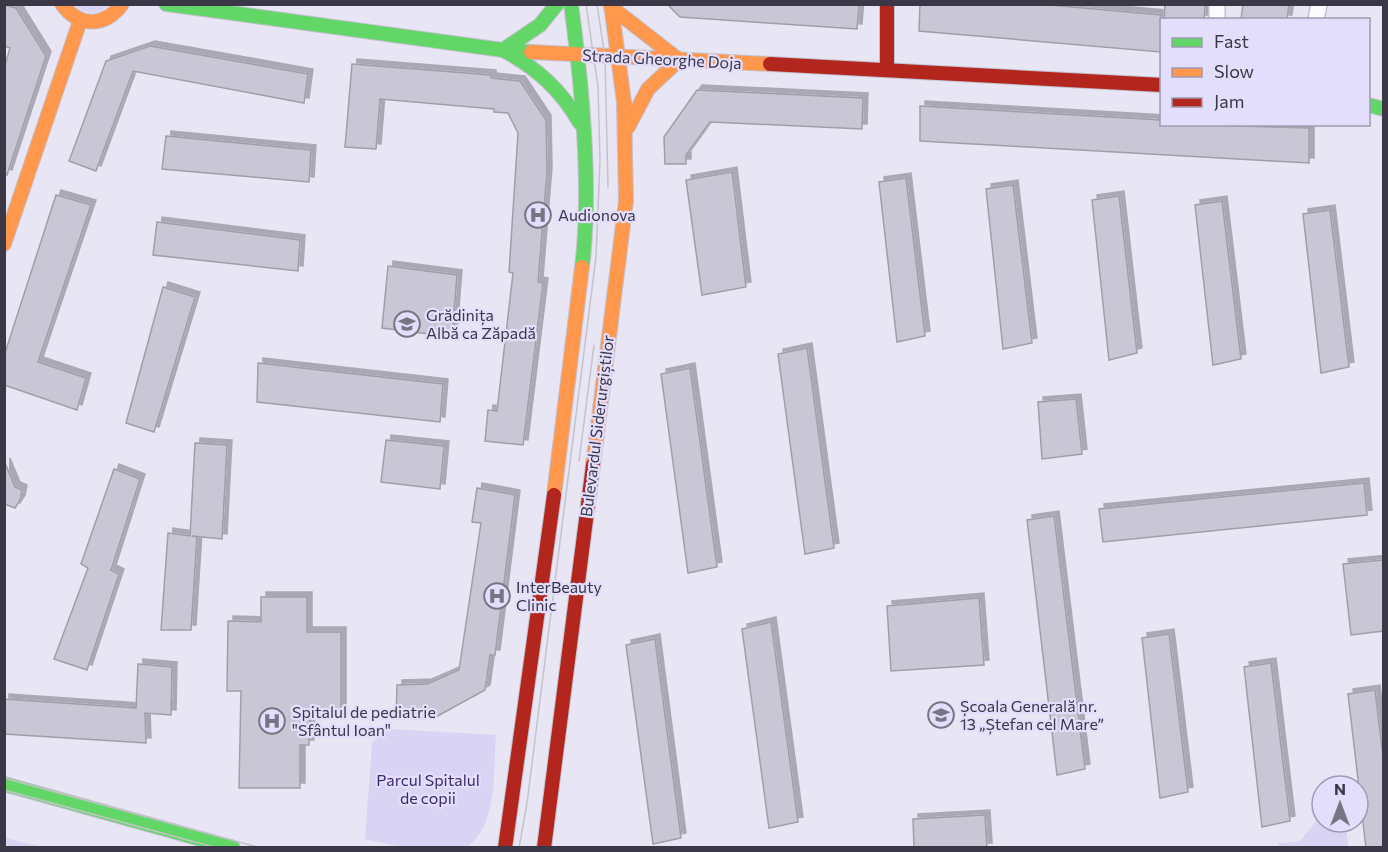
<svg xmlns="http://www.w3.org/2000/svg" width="1388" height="852" font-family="Commissioner,sans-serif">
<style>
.green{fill:#dad4f4}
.building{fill:#c9c7d5;stroke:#a09eab;stroke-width:1.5;filter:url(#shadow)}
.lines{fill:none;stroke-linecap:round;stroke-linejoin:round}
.street-casing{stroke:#c4c1cf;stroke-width:18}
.fast-casing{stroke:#c4c1cf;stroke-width:16}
.slow-casing{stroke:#c4c1cf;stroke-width:16}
.jam-casing{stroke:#c4c1cf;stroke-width:16}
.street{stroke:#fcfbfe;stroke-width:15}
.fast{stroke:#63d668;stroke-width:14}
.slow{stroke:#ff974d;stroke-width:14}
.jam{stroke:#b3261e;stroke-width:14}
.tram{stroke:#c4c3c8;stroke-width:1.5}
.labels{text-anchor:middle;stroke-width:4.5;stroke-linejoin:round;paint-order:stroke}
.street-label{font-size:16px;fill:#3a3746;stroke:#e3defc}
.poi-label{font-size:16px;fill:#3a3746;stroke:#e3defc;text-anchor:start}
.park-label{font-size:16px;fill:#3c296c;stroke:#e3defc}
</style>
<defs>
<filter id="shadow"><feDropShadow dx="5" dy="-5" stdDeviation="0" flood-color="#0004"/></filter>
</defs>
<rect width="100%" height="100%" fill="#e8e5f5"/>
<!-- green -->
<g class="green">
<path d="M74,5H109C97,15 86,15 74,5Z"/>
<path d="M389,729L496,735C493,769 499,827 465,848L402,847L365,839L372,743Z"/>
<polygon points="1322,815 1322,822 1346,822 1348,847 1279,847 1277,843 1299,842"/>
<polygon points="5,838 41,847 5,847"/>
</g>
<!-- building -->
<g class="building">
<polygon points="667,4 859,4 857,29 680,17"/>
<polygon points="920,4 1039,4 1161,15 1161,52 919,31"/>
<polygon points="1165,4 1205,4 1204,20 1164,20"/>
<polygon points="1243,4 1289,4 1287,20 1241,20"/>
<polygon points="4,5 16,8 46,56 7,175 4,174 4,69 10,48 4,46"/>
<polygon points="150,46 308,74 304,103 133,71 96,171 69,161 106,61"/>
<polygon points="352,64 491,75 491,78 520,81 546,120 547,172 538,282 543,283 523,445 485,441 488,410 497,411 513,273 509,272 518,133 508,113 494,112 494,109 380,99 376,149 345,147"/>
<polygon points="697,90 863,98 862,129 710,122 686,155 686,164 665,164 664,137"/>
<polygon points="920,106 1161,120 1161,124 1309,128 1309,163 920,141"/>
<polygon points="166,136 311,150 309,182 162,169"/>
<polygon points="732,172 746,287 702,295 686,180"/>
<polygon points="906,178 925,336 897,342 879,182"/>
<polygon points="1013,185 1032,343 1003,349 986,189"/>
<polygon points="56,195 91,205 38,362 86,378 77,410 4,385 4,356"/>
<polygon points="1119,196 1137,353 1109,360 1092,200"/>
<polygon points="1222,201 1241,359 1213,365 1195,205"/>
<polygon points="1330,210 1349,367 1321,373 1303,214"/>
<polygon points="157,222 300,240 298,271 153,255"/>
<polygon points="388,266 457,275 452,337 382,328"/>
<polygon points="163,287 195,297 154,432 126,423"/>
<polygon points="807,348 834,548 805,554 778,354"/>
<polygon points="258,363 443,384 440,422 257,402"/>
<polygon points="690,368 717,567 688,573 661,374"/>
<polygon points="1076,399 1082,454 1042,459 1038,402"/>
<polygon points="386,440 444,446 440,489 381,482"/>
<polygon points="195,443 227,445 222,539 192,536 197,537 191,630 161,630 168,533 190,536"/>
<polygon points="5,463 15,487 22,490 20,500 15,508 4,504"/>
<polygon points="114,469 140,479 111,570 119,574 87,670 54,659 88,568 81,564"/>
<polygon points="1364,483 1367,515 1103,542 1099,509"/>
<polygon points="477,488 515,495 495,655 490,655 485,690 434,718 396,717 397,685 427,684 459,670 481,523 472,522"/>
<polygon points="1054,516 1085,769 1057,775 1027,520"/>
<polygon points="1383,560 1383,631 1351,635 1343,564"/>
<polygon points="261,597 307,597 307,632 341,632 341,709 310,710 309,745 300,745 300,788 239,788 241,691 227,691 228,621 261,622"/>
<polygon points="979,598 984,665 891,671 887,606"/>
<polygon points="771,622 798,822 769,828 742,629"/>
<polygon points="1169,634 1188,792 1160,798 1142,638"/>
<polygon points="655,639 681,838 653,844 626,645"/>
<polygon points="1271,663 1290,821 1262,827 1244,667"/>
<polygon points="138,664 172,667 171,715 145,713 146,743 4,734 4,699 136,708"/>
<polygon points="1375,690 1383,756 1383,848 1366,848 1348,694"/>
<polygon points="985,815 987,848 914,848 913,819"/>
</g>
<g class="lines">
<!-- street casing -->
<g class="street-casing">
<g id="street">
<polyline points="1217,20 1217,4"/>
<polyline points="1316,20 1319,4"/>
</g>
</g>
<!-- fast casing -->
<g class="fast-casing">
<g id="fast">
<polyline points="166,4 503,50 531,52"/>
<path d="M571,4C582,85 592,186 582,267"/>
<path d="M503,50C537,68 561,90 580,123"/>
<polyline points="503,50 540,25 557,4"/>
<polyline points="1368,105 1384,109"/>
<polyline points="4,784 233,848"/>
</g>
</g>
<!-- slow casing -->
<g class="slow-casing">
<g id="slow">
<path d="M62,4C79,28 105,27 122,4"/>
<polyline points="611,7 679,60 648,89 628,127"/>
<polyline points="531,52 770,64"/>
<polyline points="4,244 80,21"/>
<polyline points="593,465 626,201 624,102 611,4"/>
<polyline points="554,495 582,267"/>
</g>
</g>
<!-- jam casing -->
<g class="jam-casing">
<g id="jam">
<polyline points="887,4 887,69"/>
<polyline points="770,64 1162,85"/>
<polyline points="505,848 554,495"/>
<polyline points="544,848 593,465"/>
</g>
</g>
<!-- street -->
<use href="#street" class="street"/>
<!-- fast -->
<use href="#fast" class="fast"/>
<!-- slow -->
<use href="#slow" class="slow"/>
<!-- jam -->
<use href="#jam" class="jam"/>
<!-- tram -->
<g class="tram">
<polyline points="597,4 605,57 608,187"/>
<polyline points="579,461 594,345"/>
<polyline points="4,778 261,848"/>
<polyline points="4,790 217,848"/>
<polyline points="519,848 527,803 596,257 600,161 598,87 586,4"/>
</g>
</g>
<!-- icons -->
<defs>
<g id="hospital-ring" transform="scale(1.35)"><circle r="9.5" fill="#e3defc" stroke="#777483" stroke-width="1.5"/><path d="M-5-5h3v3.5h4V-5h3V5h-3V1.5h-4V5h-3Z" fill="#777483"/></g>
<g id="school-ring" transform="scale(1.35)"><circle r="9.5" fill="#e3defc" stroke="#777483" stroke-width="1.5"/><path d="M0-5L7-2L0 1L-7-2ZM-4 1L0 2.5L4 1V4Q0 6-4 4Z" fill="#777483"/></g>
</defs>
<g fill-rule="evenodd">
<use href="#hospital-ring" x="538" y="215"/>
<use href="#school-ring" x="407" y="324"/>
<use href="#hospital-ring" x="497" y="596"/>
<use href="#school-ring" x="941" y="715"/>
<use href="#hospital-ring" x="272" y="721"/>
</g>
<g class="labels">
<!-- street labels -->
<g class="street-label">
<text transform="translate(662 59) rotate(3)" y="6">Strada Gheorghe Doja</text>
<text transform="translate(597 426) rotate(-83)" y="6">Bulevardul Siderurgiștilor</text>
</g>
<!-- poi labels -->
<g class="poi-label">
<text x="558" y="221">Audionova</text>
<text x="426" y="321">Grădinița<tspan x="426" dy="18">Albă ca Zăpadă</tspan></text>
<text x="516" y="593">InterBeauty<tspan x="516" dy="18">Clinic</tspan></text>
<text x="960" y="712">Școala Generală nr.<tspan x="960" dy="18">13 „Ștefan cel Mare”</tspan></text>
<text x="292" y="718">Spitalul de pediatrie<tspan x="292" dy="18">"Sfântul Ioan"</tspan></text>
</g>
<!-- park labels -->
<g class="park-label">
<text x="428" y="786">Parcul Spitalul<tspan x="428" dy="18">de copii</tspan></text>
</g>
</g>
<!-- border -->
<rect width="1388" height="852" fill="none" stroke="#3a3746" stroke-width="12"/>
<!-- legend -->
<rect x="1160" y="18" width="210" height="108" fill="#e3defc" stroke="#9f9bb3" stroke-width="1.5"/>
<rect x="1172" y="38" width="30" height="9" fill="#63d668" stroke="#9f9bb3" stroke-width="1.5"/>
<text x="1214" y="48" font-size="18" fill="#3a3746">Fast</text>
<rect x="1172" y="68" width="30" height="9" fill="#ff974d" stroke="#9f9bb3" stroke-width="1.5"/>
<text x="1214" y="78" font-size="18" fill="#3a3746">Slow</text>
<rect x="1172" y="98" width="30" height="9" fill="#b3261e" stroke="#9f9bb3" stroke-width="1.5"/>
<text x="1214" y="108" font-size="18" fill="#3a3746">Jam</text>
<!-- north arrow -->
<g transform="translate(1340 804)"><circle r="28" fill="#e3defc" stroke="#9f9bb3" stroke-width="1.5"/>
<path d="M0-4.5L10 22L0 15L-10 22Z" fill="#777483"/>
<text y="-9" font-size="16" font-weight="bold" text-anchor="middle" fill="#3a3746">N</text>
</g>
</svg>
